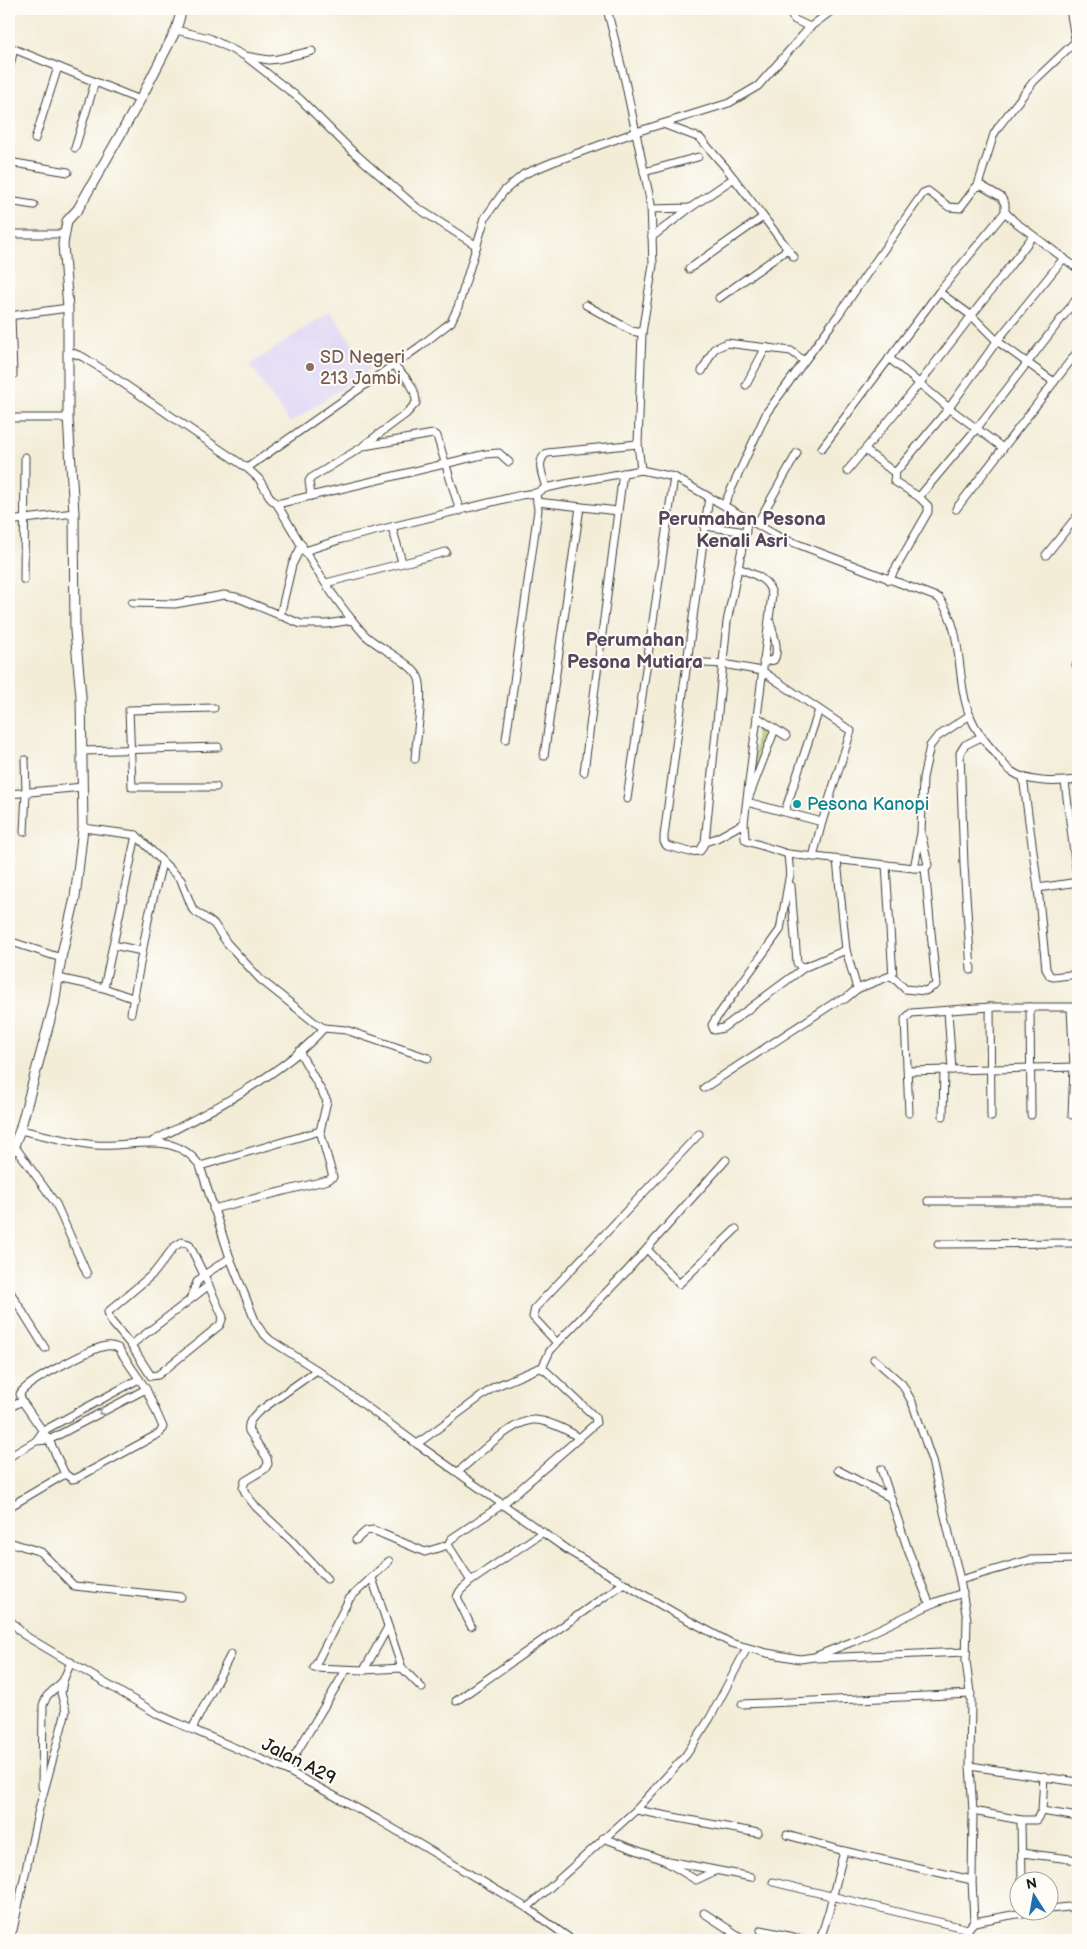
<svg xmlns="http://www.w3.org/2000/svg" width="1087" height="1949" font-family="'Balsamiq Sans',sans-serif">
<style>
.built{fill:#ded5f5}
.green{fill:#bcd073;stroke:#6c7648}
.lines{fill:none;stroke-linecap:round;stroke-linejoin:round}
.minor-casing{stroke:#3c3b38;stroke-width:9}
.tertiary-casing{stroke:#3c3b38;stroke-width:11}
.minor{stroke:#fff;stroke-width:7}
.tertiary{stroke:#fff;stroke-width:9}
.oneway{stroke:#999}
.education-dot{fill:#8d6e63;stroke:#fdfcf7;stroke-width:2}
.culture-dot{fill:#0f9aa8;stroke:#fdfcf7;stroke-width:2}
.labels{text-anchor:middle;stroke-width:4;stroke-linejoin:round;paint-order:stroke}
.education-label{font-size:18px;fill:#785e54;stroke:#fdfcf7;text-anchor:start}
.culture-label{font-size:18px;fill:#0d838f;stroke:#fdfcf7;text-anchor:start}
.street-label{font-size:18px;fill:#1c1c1c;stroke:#fdfcf7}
.neighbourhood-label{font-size:19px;font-weight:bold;fill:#57475c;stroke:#fdfcf7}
</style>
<rect width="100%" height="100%" fill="#fdfcf7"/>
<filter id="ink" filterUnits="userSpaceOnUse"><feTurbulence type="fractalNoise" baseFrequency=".02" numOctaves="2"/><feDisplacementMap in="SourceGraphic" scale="10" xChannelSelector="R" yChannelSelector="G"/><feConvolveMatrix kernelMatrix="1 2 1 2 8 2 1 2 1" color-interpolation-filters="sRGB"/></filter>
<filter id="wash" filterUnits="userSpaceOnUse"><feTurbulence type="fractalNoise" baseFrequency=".0096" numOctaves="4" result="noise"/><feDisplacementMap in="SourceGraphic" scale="20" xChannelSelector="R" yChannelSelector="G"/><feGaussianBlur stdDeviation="1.12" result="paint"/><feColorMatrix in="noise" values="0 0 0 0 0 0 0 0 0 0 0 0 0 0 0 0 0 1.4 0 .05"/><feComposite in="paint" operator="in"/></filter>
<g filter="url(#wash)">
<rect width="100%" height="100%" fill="#f3edd8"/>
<!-- built -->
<polygon class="built" points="330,311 370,369 290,423 250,365"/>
<!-- green -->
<polygon class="green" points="758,722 772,730 752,782"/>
</g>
<g filter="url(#ink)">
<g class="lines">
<!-- minor casing -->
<g class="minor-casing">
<g id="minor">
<polyline points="607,9 625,81 651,204 653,265 642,333 638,444 641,470"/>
<polyline points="786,9 795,20 810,27"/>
<polyline points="1070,9 1078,56"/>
<polyline points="176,30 209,38 245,56 269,60 278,59 312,51"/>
<polyline points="9,47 140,100"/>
<polyline points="245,56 300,99 351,150 416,207 477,246"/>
<polyline points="9,69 14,49"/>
<polyline points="663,124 700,138 726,168 794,257"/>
<polyline points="35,139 58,67"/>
<polyline points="75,148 95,82"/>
<polyline points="9,162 68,172"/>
<polyline points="644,172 698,157"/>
<polyline points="978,185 994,134 999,126 1034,81 1075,42"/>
<polyline points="9,201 34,205"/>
<polyline points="651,209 690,208 734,178"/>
<polyline points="9,234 64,234"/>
<polyline points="652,237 690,208"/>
<polyline points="689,269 763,217"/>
<polyline points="939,292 972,316 997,341 1054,382"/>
<polyline points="719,298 788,249"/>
<polyline points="586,305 632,331 642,333"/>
<polyline points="9,316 68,308"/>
<polyline points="11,316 13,375"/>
<path d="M68,351L83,357L105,371L247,468L259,479L271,499L277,504C303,548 329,595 364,634C376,647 414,663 419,679C424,694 416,741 415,759"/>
<polyline points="889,358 949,408 1003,448"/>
<polyline points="702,371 714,349 727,343 791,351 804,361"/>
<polyline points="746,385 766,347"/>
<polyline points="9,418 68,418"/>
<path d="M364,445L406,414L416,403C416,386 405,377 394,365"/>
<polyline points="822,448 939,292 1005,212"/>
<polyline points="865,450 895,473"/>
<polyline points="247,468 419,347 451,322 458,307 485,218 504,191 524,174 553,162 636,132 729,103 758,86 810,27 834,9"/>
<polyline points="847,471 919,384 1033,236"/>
<path d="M546,488C543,476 535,461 547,453L638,444"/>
<polyline points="311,496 309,481 311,478 364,446 433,434 437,436 460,511"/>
<polyline points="709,497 664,836 664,842 667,846 690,852 700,851 705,842 727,622 748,519"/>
<polyline points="919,497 977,428 1078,297"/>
<polyline points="537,502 618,511"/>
<polyline points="277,504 486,454 499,453 509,462"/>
<polyline points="724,505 767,412 839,314 923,193 928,191 949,207 960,208 976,187 982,186 1001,197 1005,204 1005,212 1014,221 1078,269"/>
<polyline points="956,509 1078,351"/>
<polyline points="9,521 74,513"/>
<polyline points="757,524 797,453"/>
<polyline points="705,526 746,532"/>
<polyline points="392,527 402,562"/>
<path d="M305,551L342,539L521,495L536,493L546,488L564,484L641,470L674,477L779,537L939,598C965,632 955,678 970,716C976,731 985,742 996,754C1000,759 1005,767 1011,771C1029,784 1058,782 1078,780"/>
<polyline points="1046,555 1078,515"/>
<polyline points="24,580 25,457"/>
<polyline points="889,580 928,512 928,506 919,497 894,481 895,473 949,408 997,341 1064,258"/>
<polyline points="326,583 446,552"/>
<polyline points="132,603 175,604 224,595 236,597 301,624 327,624 352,620"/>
<polyline points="280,616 292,565 302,545"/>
<polyline points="687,662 723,664 762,671 851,731 822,822 813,857"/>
<path d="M763,662L774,660C780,650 773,633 770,622"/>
<polyline points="1078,663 1076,665 1078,666"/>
<polyline points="214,708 129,710 132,787 216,787"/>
<polyline points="757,717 786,736"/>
<polyline points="775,729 747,802 822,822"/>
<polyline points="506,739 538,510 536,493"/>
<polyline points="83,751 218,747"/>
<polyline points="544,756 580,507"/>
<polyline points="584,772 623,473"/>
<polyline points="1023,777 1038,888 1046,969 1050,976 1053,977 1078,974"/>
<polyline points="1065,782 1078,884"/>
<polyline points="9,794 83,787"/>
<polyline points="627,799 674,477"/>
<polyline points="785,811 819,710"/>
<polyline points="744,823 745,839 747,841 788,854 914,868 921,833 923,778 930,746 937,737 970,715"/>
<path d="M83,828L136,835L181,880L193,910L214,924L227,943L260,979L314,1022L324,1028C284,1074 207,1113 153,1141"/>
<polyline points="24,832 26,793 25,760"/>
<path d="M705,842L717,838L744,823L772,595C769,578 753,574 738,568"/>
<polyline points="788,854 790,876"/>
<polyline points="886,865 893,977"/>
<polyline points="914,868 925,868 928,865 922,837"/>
<polyline points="790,873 780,930 715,1020 712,1025 714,1030 723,1028 805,967"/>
<polyline points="791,886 797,963 800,966 805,967 846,950"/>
<polyline points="1038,888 1078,882"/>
<polyline points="9,941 61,958"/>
<polyline points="113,945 142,951"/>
<polyline points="971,970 964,865 960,753 965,745 981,737"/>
<polyline points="58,978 104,988 135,999"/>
<polyline points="104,988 136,835"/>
<polyline points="857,989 890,976 893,977 905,989 925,991 936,985 925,868"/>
<polyline points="990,1007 991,1117"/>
<polyline points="1030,1007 1031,1115"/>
<polyline points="1071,1008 1074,1067 1072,1115"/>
<polyline points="948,1011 952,1070"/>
<polyline points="131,1013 149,915 162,863"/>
<polyline points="324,1028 346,1030 428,1058"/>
<polyline points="908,1071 1078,1067"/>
<polyline points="704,1088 837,1001 845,999 857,989 846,950 837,860"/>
<polyline points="909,1113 905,1019 911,1013 990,1007 1078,1007"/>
<polyline points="943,1116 944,1069"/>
<path d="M20,1130C45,1135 71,1143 96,1145C134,1148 174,1129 200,1166L230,1258L256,1323L262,1332L270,1340L317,1370L417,1444L569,1551L673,1612L731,1643L767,1653L800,1659L814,1657L854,1641L936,1602L963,1593"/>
<polyline points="14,1145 56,1204 87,1274"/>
<polyline points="200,1166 320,1131"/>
<polyline points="928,1201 1078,1201"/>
<polyline points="213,1209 328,1180 333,1177 320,1131 327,1101 299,1051"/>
<polyline points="938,1244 1078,1243"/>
<polyline points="647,1249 679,1284 736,1229"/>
<polyline points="208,1286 131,1345 151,1376 158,1375 220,1325 223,1317 204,1275 230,1258"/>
<polyline points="9,1290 45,1348"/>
<polyline points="557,1343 533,1317 535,1308 699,1134"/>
<polyline points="131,1345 110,1320 108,1312 154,1273 174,1247 182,1242 189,1244 204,1275 197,1282 190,1299"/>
<polyline points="874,1359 902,1384 912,1402 932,1461 960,1580 1029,1560 1078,1559"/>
<polyline points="542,1368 550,1351 557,1343 626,1272 726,1160"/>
<path d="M317,1370L258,1412C252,1418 247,1423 249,1431L267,1458L268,1464L265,1469L245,1481L243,1488L246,1494L256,1507L292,1541L327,1579"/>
<polyline points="22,1401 49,1440 65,1474"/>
<path d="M9,1408L22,1401L20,1394C25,1382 93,1348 106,1346C111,1345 114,1346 118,1348L146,1389L163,1427L160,1433L77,1478L72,1479L65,1474L9,1507"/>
<polyline points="36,1441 43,1431 139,1379"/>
<polyline points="417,1444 494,1387 539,1368 545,1370 595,1417 596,1423 579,1438"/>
<polyline points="9,1457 36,1441 49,1440 146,1389"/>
<polyline points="881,1469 908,1550 930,1605"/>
<polyline points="838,1470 891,1498"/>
<path d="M458,1472C476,1457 510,1422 533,1420C545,1419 570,1431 579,1438L503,1504L451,1539L448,1545L471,1581L543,1532"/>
<polyline points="356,1540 366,1531 373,1530 425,1552 448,1545"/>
<polyline points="9,1542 41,1552 74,1586 181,1597"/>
<polyline points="389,1561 349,1599 314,1668 364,1670 402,1668 422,1688"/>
<polyline points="372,1578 402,1668"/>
<polyline points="960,1580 967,1619 966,1661 971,1701 970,1766 973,1811 972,1880 974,1922 968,1929 967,1940"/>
<polyline points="9,1619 24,1635 159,1715 286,1770 377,1819 527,1908 572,1940"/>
<polyline points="471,1626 457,1597 460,1591 471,1581"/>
<polyline points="818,1658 966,1652"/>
<polyline points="364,1670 388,1627"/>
<polyline points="456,1701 624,1583"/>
<polyline points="742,1704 971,1694"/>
<polyline points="192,1729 231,1654"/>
<polyline points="970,1766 1078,1782"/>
<polyline points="286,1770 346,1670"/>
<polyline points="42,1787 43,1705 47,1696 63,1681"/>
<polyline points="636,1810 758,1833"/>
<polyline points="973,1811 1021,1820 1036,1820 1042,1811 1044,1776"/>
<polyline points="1042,1811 1078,1817"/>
<polyline points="1021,1820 1022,1882"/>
<polyline points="787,1835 844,1851 972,1880"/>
<polyline points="603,1838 663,1860 751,1877"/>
<polyline points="1022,1853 1078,1860"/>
<polyline points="668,1863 696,1880 715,1871"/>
<polyline points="773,1882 968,1929"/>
<polyline points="527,1908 636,1810 686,1755 710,1718 747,1648"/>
<polyline points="1050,1909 1078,1906"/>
<polyline points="704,1913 745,1940"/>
<polyline points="974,1922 1028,1912"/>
<polyline points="13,1930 39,1809 66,1711 61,1693 63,1681 71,1662"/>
<polyline points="761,1930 807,1940"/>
<polyline points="820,1940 829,1911 844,1851"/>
</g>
</g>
<!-- tertiary casing -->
<g class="tertiary-casing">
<polyline id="tertiary" points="9,1158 20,1130 54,1005 61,958 75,898 83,828 81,696 75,631 74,513 68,418 68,308 63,244 67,221 78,209 140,100 176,30 182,9"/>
</g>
<!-- minor -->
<use href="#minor" class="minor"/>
<!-- tertiary -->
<use href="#tertiary" class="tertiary"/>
</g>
<!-- one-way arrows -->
<defs><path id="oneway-chevron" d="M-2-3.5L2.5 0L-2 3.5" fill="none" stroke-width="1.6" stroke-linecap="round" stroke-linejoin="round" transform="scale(1.25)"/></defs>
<use class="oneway" href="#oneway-chevron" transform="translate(102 1412) rotate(152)"/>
</g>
<!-- markers -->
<circle class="education-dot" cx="310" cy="367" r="5"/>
<circle class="culture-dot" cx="797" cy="804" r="5"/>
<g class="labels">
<!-- education labels -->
<g class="education-label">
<text x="320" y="363">SD Negeri<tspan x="320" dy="21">213 Jambi</tspan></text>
</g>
<!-- culture labels -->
<g class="culture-label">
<text x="807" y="810">Pesona Kanopi</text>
</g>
<!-- street labels -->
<g class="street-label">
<text transform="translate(299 1761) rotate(27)" y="6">Jalan A29</text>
</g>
<!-- neighbourhood labels -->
<g class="neighbourhood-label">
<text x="742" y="525">Perumahan Pesona<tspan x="742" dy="22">Kenali Asri</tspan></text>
<text x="635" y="646">Perumahan<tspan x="635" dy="22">Pesona Mutiara</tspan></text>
</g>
</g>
<!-- margin -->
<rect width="1087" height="1949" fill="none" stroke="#fdfcf7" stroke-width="30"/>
<!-- north arrow -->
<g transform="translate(1034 1896) rotate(349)"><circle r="24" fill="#fdfcf7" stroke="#a3a29f"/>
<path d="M0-4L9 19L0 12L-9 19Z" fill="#1f6fb2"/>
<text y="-8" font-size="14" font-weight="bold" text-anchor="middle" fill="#1c1c1c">N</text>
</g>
</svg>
